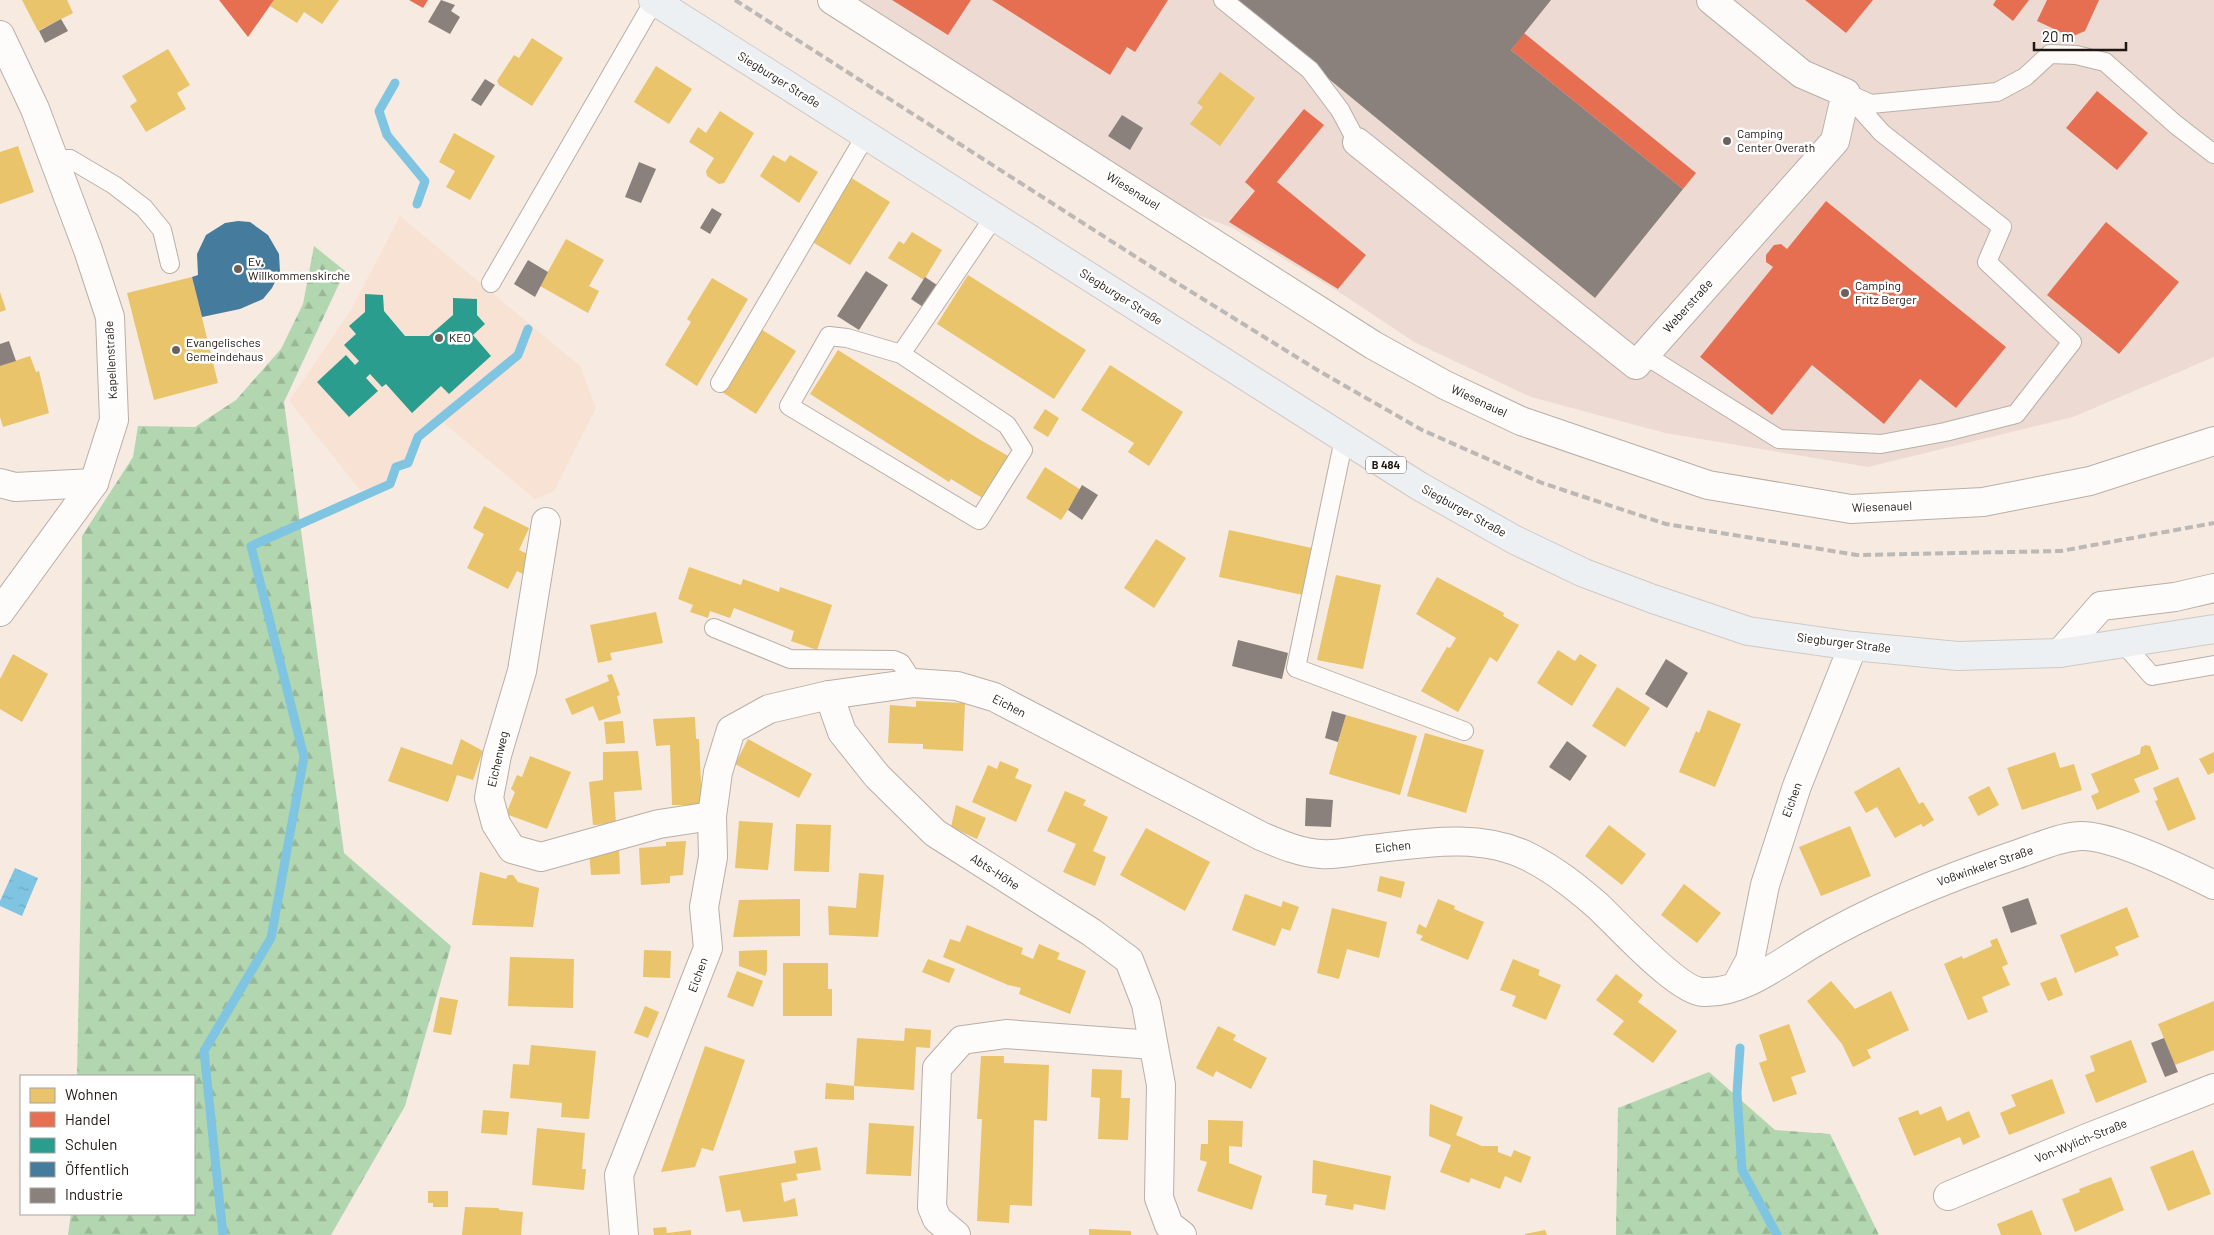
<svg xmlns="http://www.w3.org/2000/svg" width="2214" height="1235" font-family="Barlow,sans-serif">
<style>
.commercial{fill:#eddbd3}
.built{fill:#f8e2d3}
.forest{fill:url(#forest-firs)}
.water{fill:url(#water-ripples)}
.homes{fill:#e9c46a}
.shops{fill:#e76f51}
.schools{fill:#2a9d8f}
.public{fill:#457b9d}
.industry{fill:#8a817c}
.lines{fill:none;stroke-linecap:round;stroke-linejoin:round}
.stream{stroke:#7fc5e2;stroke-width:9}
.lane-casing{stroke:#b8afa8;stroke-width:20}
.street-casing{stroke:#b8afa8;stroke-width:30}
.primary-casing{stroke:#cfc9c5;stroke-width:30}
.lane{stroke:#fefcfa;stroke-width:18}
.street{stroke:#fefcfa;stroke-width:28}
.primary{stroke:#ecf0f2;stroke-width:28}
.rail{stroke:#bbb8b6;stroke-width:4;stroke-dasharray:8 4;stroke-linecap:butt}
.poi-dot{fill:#6b615a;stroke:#fff;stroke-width:2}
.labels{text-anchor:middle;stroke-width:5;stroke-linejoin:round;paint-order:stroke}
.shield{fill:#fff;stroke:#625d59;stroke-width:1}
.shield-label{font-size:11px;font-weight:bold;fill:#1f1712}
.street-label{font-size:12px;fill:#1f1712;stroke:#fff}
.poi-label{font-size:12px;fill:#1f1712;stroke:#fff;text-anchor:start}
</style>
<defs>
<pattern id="forest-firs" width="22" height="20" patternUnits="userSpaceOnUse" patternTransform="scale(1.25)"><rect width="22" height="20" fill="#b2d6b0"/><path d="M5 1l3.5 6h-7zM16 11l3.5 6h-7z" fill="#99b796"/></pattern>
<pattern id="water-ripples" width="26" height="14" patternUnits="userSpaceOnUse" patternTransform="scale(1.25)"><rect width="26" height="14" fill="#7fc5e2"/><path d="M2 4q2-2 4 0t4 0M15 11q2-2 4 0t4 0" fill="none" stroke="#6da8c1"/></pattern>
</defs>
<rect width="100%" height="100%" fill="#f7eae1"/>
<!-- commercial -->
<polygon class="commercial" points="844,0 2214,0 2214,357 2073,417 1868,467 1665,433 1531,397 1414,342 1339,292 1233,228 1190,212"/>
<!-- built -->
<polygon class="built" points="400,216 580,366 596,408 554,491 535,499 440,420 424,427 412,444 408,461 393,464 390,484 360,490 289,401 351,310"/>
<!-- forest -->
<g class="forest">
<polygon points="314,246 345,271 284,402 344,853 451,946 405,1106 331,1235 68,1235 71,1214 194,1214 194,1076 77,1076 81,882 82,536 133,457 138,426 195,427 236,400 281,349 303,304"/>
<polygon points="1709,1072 1775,1130 1830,1134 1879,1235 1616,1235 1618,1108"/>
</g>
<!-- water -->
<polygon class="water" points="15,868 38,878 22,916 0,906 0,901"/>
<!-- homes -->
<g class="homes">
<polygon points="22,0 67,0 73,13 38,31"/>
<polygon points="274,0 339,0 322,24 304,12 297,23 270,6"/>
<polygon points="532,38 563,58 532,106 499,85 497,81 514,55 519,58"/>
<polygon points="168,49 190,85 177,93 186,109 146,132 130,106 137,101 122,76"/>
<polygon points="656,66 692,89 669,124 634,102"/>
<polygon points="1220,72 1255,98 1220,146 1190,124 1203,107 1197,103"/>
<polygon points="720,111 754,133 724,183 719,184 707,176 706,171 714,158 689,142 698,127 706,133"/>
<polygon points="454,133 495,156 470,200 446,187 455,171 439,162"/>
<polygon points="18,146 34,192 0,204 0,152"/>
<polygon points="773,155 785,162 790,155 818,172 799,203 760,176"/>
<polygon points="850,177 890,202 850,265 811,241"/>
<polygon points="912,232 942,250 924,280 888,258 899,241 904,244"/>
<polygon points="566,239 604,260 589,286 599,291 588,313 540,286"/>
<polygon points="968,275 1086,350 1054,399 937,324"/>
<polygon points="192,277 218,383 154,400 127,293"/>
<polygon points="712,278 748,299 697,386 665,365 691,322 687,319"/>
<polygon points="0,292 6,310 0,312"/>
<polygon points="761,329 796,351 756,414 722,392"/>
<polygon points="838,350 977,438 1010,457 984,499 951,479 949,482 810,394"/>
<polygon points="30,356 36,372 39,371 49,413 3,427 0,417 0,366"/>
<polygon points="1110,365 1183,412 1149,466 1128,452 1134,443 1081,410"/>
<polygon points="1045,409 1059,418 1048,437 1033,428"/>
<polygon points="1045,467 1081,490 1061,520 1026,498"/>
<polygon points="484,506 529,528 519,550 532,556 523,574 517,571 508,589 467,568 484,534 473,528"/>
<polygon points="1229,530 1312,548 1303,595 1219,577"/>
<polygon points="1156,539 1186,558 1154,608 1124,588"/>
<polygon points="689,567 741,585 743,579 779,592 780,587 832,605 817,650 791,641 794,631 734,608 730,618 710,611 708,618 690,612 693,605 678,599"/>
<polygon points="1336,575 1381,585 1363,669 1317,660"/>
<polygon points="1437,577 1504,613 1503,616 1519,625 1497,662 1490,657 1458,712 1421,691 1447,647 1450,648 1456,638 1416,614"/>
<polygon points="656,612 663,643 610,653 612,660 598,663 590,625"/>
<polygon points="1558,650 1575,661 1580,654 1597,665 1572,706 1537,683"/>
<polygon points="13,654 48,674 22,722 0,709 0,679"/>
<polygon points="612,674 620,695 617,696 621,713 599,721 593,706 572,715 565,699 609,681 607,675"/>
<polygon points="1617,687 1650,708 1625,747 1592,726"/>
<polygon points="916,701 965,703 963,751 923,749 923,744 888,743 890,705 916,707"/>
<polygon points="1708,710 1741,724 1715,787 1679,772 1696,731 1699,733"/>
<polygon points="1346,715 1417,736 1400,795 1329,774"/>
<polygon points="695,717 696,739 699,739 702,805 672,805 670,745 656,746 653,719"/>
<polygon points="623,721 625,743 606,744 604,722"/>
<polygon points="1425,733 1484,750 1466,813 1407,796"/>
<polygon points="461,739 483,751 473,780 457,775 448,802 388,781 401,747 452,765"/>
<polygon points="748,739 812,774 799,798 735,764"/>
<polygon points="2146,745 2150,746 2159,769 2134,779 2140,792 2097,810 2091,796 2099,792 2091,774 2140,754 2141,747"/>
<polygon points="638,751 642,790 614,792 616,824 593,825 589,782 603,780 603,752"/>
<polygon points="2055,752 2060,768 2074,764 2082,790 2022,810 2007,768"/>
<polygon points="2214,752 2214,772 2208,775 2199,759"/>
<polygon points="530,756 571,772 547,829 506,814 515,792 511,789 517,775 522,777"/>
<polygon points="1000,761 1019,769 1015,778 1032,785 1016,822 972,802 988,765 997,769"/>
<polygon points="1899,767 1919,804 1923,802 1934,820 1923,827 1921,824 1895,838 1877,807 1866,813 1854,792"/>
<polygon points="2178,777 2196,819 2168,831 2155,801 2158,800 2153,788"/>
<polygon points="1989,786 1999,805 1978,816 1968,797"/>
<polygon points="1065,791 1086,800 1083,805 1108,817 1093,851 1106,857 1095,886 1063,872 1076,844 1047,831"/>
<polygon points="956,805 986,818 977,839 951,827"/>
<polygon points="739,821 773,823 768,870 735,868"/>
<polygon points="796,824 831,825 829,872 794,871"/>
<polygon points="1609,825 1646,854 1622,885 1585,856"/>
<polygon points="1850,826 1871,876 1821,896 1799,847"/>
<polygon points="1146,828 1210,862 1185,911 1120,875"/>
<polygon points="686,841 683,875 670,876 670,883 641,885 639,848 666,846 666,842"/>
<polygon points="619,849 620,874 591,875 589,851"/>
<polygon points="480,872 506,879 508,875 513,875 518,882 539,888 533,927 472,925"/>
<polygon points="859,873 884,875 878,937 829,935 828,906 856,908"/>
<polygon points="1380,876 1405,882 1401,898 1377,891"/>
<polygon points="1684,884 1721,913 1697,943 1661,915"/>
<polygon points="1245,894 1281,907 1283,901 1299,907 1290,931 1282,928 1275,946 1232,930"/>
<polygon points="800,899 800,936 733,937 739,900"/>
<polygon points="1438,899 1455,906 1454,909 1484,922 1468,960 1420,940 1423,936 1416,933 1419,924 1426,928"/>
<polygon points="2127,907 2139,937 2115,947 2119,955 2075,973 2060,935"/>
<polygon points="1332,908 1387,922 1379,958 1347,949 1339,979 1317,973"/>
<polygon points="967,925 1023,948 1021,954 1033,959 1039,944 1060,953 1057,959 1086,971 1070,1014 1019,994 1021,988 1008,985 943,957 950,939 960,942"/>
<polygon points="1997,938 2008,964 2002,967 2010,985 1982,997 1988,1012 1968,1020 1944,964 1962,956 1963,959 1992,946 1990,941"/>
<polygon points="644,950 671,951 670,978 643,977"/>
<polygon points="767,950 767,971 765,976 739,966 739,951"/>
<polygon points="510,957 574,959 573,1008 508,1006"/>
<polygon points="928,959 955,969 949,983 922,972"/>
<polygon points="1513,959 1540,970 1538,975 1561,985 1546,1020 1512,1006 1516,996 1500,990"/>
<polygon points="783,963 828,963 828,989 832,989 832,1016 783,1016"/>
<polygon points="737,971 763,981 753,1007 727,997"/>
<polygon points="1616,974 1643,995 1638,1002 1677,1031 1653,1063 1613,1034 1624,1021 1596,1000"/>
<polygon points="2056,977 2063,995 2048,1001 2040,983"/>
<polygon points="1831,981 1855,1009 1891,991 1909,1030 1867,1050 1871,1058 1853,1067 1842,1044 1807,1001"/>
<polygon points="440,997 458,1000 451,1035 433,1032"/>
<polygon points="2214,1001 2214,1050 2175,1065 2158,1024"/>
<polygon points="645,1006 659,1012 648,1038 634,1033"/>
<polygon points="1789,1024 1806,1072 1791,1077 1797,1094 1773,1102 1759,1063 1767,1060 1759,1035"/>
<polygon points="1218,1026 1236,1035 1233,1040 1267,1058 1251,1089 1216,1071 1213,1077 1196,1068"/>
<polygon points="905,1028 931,1030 930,1048 916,1047 914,1090 854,1086 854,1100 825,1099 826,1083 854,1086 857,1038 904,1041"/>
<polygon points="2131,1040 2147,1082 2096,1103 2085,1075 2095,1071 2090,1056"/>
<polygon points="531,1045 596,1051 589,1119 561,1117 562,1103 510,1098 513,1064 529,1065"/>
<polygon points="705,1046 745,1060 729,1106 713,1151 702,1148 695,1167 661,1172"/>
<polygon points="981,1056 1004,1056 1004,1063 1049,1065 1047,1121 1034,1120 1032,1206 1010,1205 1009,1223 977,1221 982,1119 977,1119"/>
<polygon points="1092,1069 1122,1070 1121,1098 1130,1098 1128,1140 1098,1139 1100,1098 1091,1097"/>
<polygon points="2052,1079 2065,1113 2009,1135 2000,1113 2016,1106 2011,1095"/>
<polygon points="1430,1104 1463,1117 1456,1135 1482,1146 1498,1146 1498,1152 1511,1157 1514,1150 1531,1157 1521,1183 1505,1176 1500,1189 1471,1178 1469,1183 1440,1172 1451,1145 1429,1136"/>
<polygon points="1941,1106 1947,1121 1969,1111 1980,1137 1963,1145 1960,1137 1914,1156 1898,1118 1918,1110 1920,1115"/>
<polygon points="483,1110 509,1112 507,1135 481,1133"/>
<polygon points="1208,1120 1243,1121 1242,1147 1229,1146 1229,1163 1262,1176 1252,1210 1197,1191 1207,1162 1200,1160 1201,1144 1208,1144"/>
<polygon points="869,1123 914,1126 911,1176 866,1174"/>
<polygon points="537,1128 585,1133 582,1169 586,1169 584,1190 532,1185"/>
<polygon points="817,1147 821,1170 796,1174 798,1180 781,1183 784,1202 795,1198 798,1216 743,1222 740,1210 726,1212 719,1176 796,1163 794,1151"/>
<polygon points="2193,1150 2211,1194 2168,1211 2150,1167"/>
<polygon points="1313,1160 1391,1176 1385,1210 1354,1204 1353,1210 1325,1205 1327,1195 1312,1193"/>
<polygon points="2111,1177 2124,1210 2075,1232 2062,1199 2080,1192 2079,1189"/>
<polygon points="428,1191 448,1191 448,1207 433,1207 433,1203 428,1203"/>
<polygon points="465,1207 498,1208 500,1210 523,1212 521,1235 462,1235"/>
<polygon points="2032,1210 2042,1235 2001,1235 1997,1224"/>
<polygon points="666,1227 667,1233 691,1230 691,1235 654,1235 653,1228"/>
<polygon points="1089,1229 1131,1231 1131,1235 1089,1235"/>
<polygon points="1545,1230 1547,1235 1525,1235 1525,1234"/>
</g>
<!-- shops -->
<g class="shops">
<polygon points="219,0 274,0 248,37"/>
<polygon points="409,0 428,0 423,8"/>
<polygon points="892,0 971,0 948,35"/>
<polygon points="992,0 1168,0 1135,52 1127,47 1110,75"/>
<polygon points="1805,0 1873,0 1846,33"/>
<polygon points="1996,0 2029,0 2013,21 1993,5"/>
<polygon points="2047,0 2099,0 2085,31 2071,37 2037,21"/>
<polygon points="1524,33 1696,173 1683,189 1511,50"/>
<polygon points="2097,91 2148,133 2117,170 2066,128"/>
<polygon points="1304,109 1324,125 1277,182 1366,255 1338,289 1229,222 1255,191 1245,182"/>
<polygon points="1826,201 2006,347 1956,408 1920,379 1884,424 1812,365 1772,415 1700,357 1773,267 1766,262 1766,255 1774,245 1781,244 1787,249"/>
<polygon points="2106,222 2179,282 2119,354 2047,295"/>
</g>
<!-- schools -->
<polygon class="schools" points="365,294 383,295 384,311 405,336 429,336 453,315 453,298 477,299 477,315 485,324 473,335 491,356 449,394 441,386 412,413 386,384 382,387 370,374 366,378 378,391 349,417 317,382 346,355 355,365 359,361 344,345 356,334 349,326 365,312"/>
<!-- public -->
<polygon class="public" points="238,221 250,222 268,235 279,254 280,272 272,288 263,299 240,309 202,317 192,277 198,275 197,254 206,235 225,223"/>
<!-- industry -->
<g class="industry">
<polygon points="441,0 455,5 451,11 460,17 450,34 428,22"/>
<polygon points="1233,0 1551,0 1511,50 1683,189 1595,298"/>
<polygon points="61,19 68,31 45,43 39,31"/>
<polygon points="485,79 495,85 481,106 471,100"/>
<polygon points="1122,115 1143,128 1130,150 1108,136"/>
<polygon points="639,162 656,169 641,203 625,197"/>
<polygon points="712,208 722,214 710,234 700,228"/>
<polygon points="528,260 548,272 535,297 514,284"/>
<polygon points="866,271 888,285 859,330 837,316"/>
<polygon points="925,277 937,285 923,307 911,299"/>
<polygon points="9,341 16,361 0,366 0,344"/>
<polygon points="1082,485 1098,495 1082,520 1068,510"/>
<polygon points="1238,640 1288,653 1282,679 1232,666"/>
<polygon points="1666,659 1688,673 1667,708 1645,694"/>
<polygon points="1332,711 1346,715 1338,742 1325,738"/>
<polygon points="1567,741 1587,756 1570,781 1549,767"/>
<polygon points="1306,798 1333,800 1331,827 1305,826"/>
<polygon points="2028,898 2037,924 2011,933 2002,907"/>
<polygon points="2164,1038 2178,1072 2165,1077 2151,1043"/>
</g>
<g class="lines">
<!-- stream -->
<g class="stream">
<polyline points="395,83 379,111 387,135 425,181 417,204"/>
<polyline points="1740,1048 1737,1093 1742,1170 1777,1235"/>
<polyline points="223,1235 204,1051 271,938 304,757 251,546 390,484 396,467 408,463 418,437 518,355 528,329"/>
</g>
<!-- lane casing -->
<g class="lane-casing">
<g id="lane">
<polyline points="1223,0 1310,70 1340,110 1357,142"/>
<polyline points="1851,95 1871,104 1997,92 2025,77 2050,54 2076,55 2105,62 2175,124 2214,154"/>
<polyline points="54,159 70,159 114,185 144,208 162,230 170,264"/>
<polyline points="491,283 654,1"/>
<polyline points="901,354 847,338 829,336 789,406 979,520 1023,450 1007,425 901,354 994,217"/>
<polyline points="1645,355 1779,439 1881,444 1945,432 2016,414 2072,342 1987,262 2002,227 1882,133 1846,93"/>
<polyline points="720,383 866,135"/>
<polyline points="1344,439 1296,668 1464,731"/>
<polyline points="714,628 790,659 894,660 901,663 914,683"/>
<polyline points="2123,643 2152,676 2214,665"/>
</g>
</g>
<!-- street casing -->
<g class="street-casing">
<g id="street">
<polyline points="832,0 1373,345 1445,385 1521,421 1708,485 1851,509 1983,502 2090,481 2214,441"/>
<polyline points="0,35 35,109 88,250 110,317 114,420 94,483 0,612"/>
<polyline points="1357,142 1636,365 1835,141 1846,93 1802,74 1711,0"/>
<polyline points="0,483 15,487 94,483"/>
<polyline points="546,522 522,671 497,755 489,798 496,824 512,849 541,857 659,824 712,816"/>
<polyline points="2060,653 2101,606 2175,597 2214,588"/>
<polyline points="829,695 842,732 877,776 935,833 1091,932 1129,960 1146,1004 1161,1085 1159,1198 1169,1225 1182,1235"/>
<polyline points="1736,986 1750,960 1765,885 1797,786 1853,646"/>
<polyline points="1948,1196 2087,1138 2214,1088"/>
<path d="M624,1235L619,1175L708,948L704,907L713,857L712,816L718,772L731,730L769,709L829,695L914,683L957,686L994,697L1261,836C1280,844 1300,853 1321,854C1335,855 1350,852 1363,850C1418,844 1478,831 1529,857C1555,870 1577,888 1598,906C1618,925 1679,992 1703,992C1742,994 1780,963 1812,944C1877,906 1944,879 2015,855C2036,848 2059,837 2081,836C2112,835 2184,870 2214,885"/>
<polyline points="956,1235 937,1219 932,1207 937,1068 962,1040 1006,1034 1153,1045"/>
</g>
</g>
<!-- primary casing -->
<g class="primary-casing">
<polyline id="primary" points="653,0 1419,486 1515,540 1584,573 1653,599 1748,631 1853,646 1958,656 2060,653 2214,629"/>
</g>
<!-- lane -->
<use href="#lane" class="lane"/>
<!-- street -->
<use href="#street" class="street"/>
<!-- primary -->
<use href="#primary" class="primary"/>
<!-- rail -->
<polyline class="rail" points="735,0 1161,273 1319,371 1422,430 1542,483 1666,524 1857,555 2061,551 2214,523"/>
</g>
<!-- markers -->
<g class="poi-dot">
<circle cx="1727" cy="141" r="5"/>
<circle cx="238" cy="269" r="5"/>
<circle cx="1845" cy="293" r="5"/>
<circle cx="439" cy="338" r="5"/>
<circle cx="176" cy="350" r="5"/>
</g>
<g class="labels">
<!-- shield labels -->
<rect class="shield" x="1366" y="456.5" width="40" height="17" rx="4"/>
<g class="shield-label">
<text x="1386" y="469">B 484</text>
</g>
<!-- street labels -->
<g class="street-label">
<text transform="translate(779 80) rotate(32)" y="4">Siegburger Straße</text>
<text transform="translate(1133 191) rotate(32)" y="4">Wiesenauel</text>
<text transform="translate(1121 297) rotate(32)" y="4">Siegburger Straße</text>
<text transform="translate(1688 306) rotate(-48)" y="4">Weberstraße</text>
<text transform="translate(111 360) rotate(-93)" y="4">Kapellenstraße</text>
<text transform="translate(1479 401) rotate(25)" y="4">Wiesenauel</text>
<text transform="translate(1882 507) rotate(-2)" y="4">Wiesenauel</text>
<text transform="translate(1464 511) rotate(29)" y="4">Siegburger Straße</text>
<text transform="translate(1844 643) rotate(7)" y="4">Siegburger Straße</text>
<text transform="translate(1009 706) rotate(27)" y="4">Eichen</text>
<text transform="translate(498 759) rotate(-77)" y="4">Eichenweg</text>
<text transform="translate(1792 800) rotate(-70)" y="4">Eichen</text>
<text transform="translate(1393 847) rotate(-6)" y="4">Eichen</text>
<text transform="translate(1985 866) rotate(-19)" y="4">Voßwinkeler Straße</text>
<text transform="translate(995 872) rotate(33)" y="4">Abts-Höhe</text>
<text transform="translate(698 975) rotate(-70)" y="4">Eichen</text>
<text transform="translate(2081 1141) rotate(-22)" y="4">Von-Wylich-Straße</text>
</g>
<!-- poi labels -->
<g class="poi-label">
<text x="1737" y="138">Camping<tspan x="1737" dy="14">Center Overath</tspan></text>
<text x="248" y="266">Ev.<tspan x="248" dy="14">Willkommenskirche</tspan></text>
<text x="1855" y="290">Camping<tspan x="1855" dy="14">Fritz Berger</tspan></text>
<text x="449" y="342">KEO</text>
<text x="186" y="347">Evangelisches<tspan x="186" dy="14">Gemeindehaus</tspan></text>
</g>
</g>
<!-- legend -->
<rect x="20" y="1075" width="175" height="140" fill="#ffffff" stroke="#a5a2a0"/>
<rect x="30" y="1088" width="25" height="15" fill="#e9c46a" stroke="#a5a2a0"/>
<text x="65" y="1100" font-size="15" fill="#1f1712">Wohnen</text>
<rect x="30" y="1112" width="25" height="15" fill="#e76f51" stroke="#a5a2a0"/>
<text x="65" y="1125" font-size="15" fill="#1f1712">Handel</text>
<rect x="30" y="1138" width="25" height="15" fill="#2a9d8f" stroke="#a5a2a0"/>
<text x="65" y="1150" font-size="15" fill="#1f1712">Schulen</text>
<rect x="30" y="1162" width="25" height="15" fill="#457b9d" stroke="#a5a2a0"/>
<text x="65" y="1175" font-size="15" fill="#1f1712">Öffentlich</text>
<rect x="30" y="1188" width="25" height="15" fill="#8a817c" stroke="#a5a2a0"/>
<text x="65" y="1200" font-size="15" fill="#1f1712">Industrie</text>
<!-- scale -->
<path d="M2034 42v8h92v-8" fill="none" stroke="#1f1712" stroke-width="2.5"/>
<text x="2042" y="42" font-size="15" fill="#1f1712" stroke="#ffffff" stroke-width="4" paint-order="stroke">20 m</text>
</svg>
